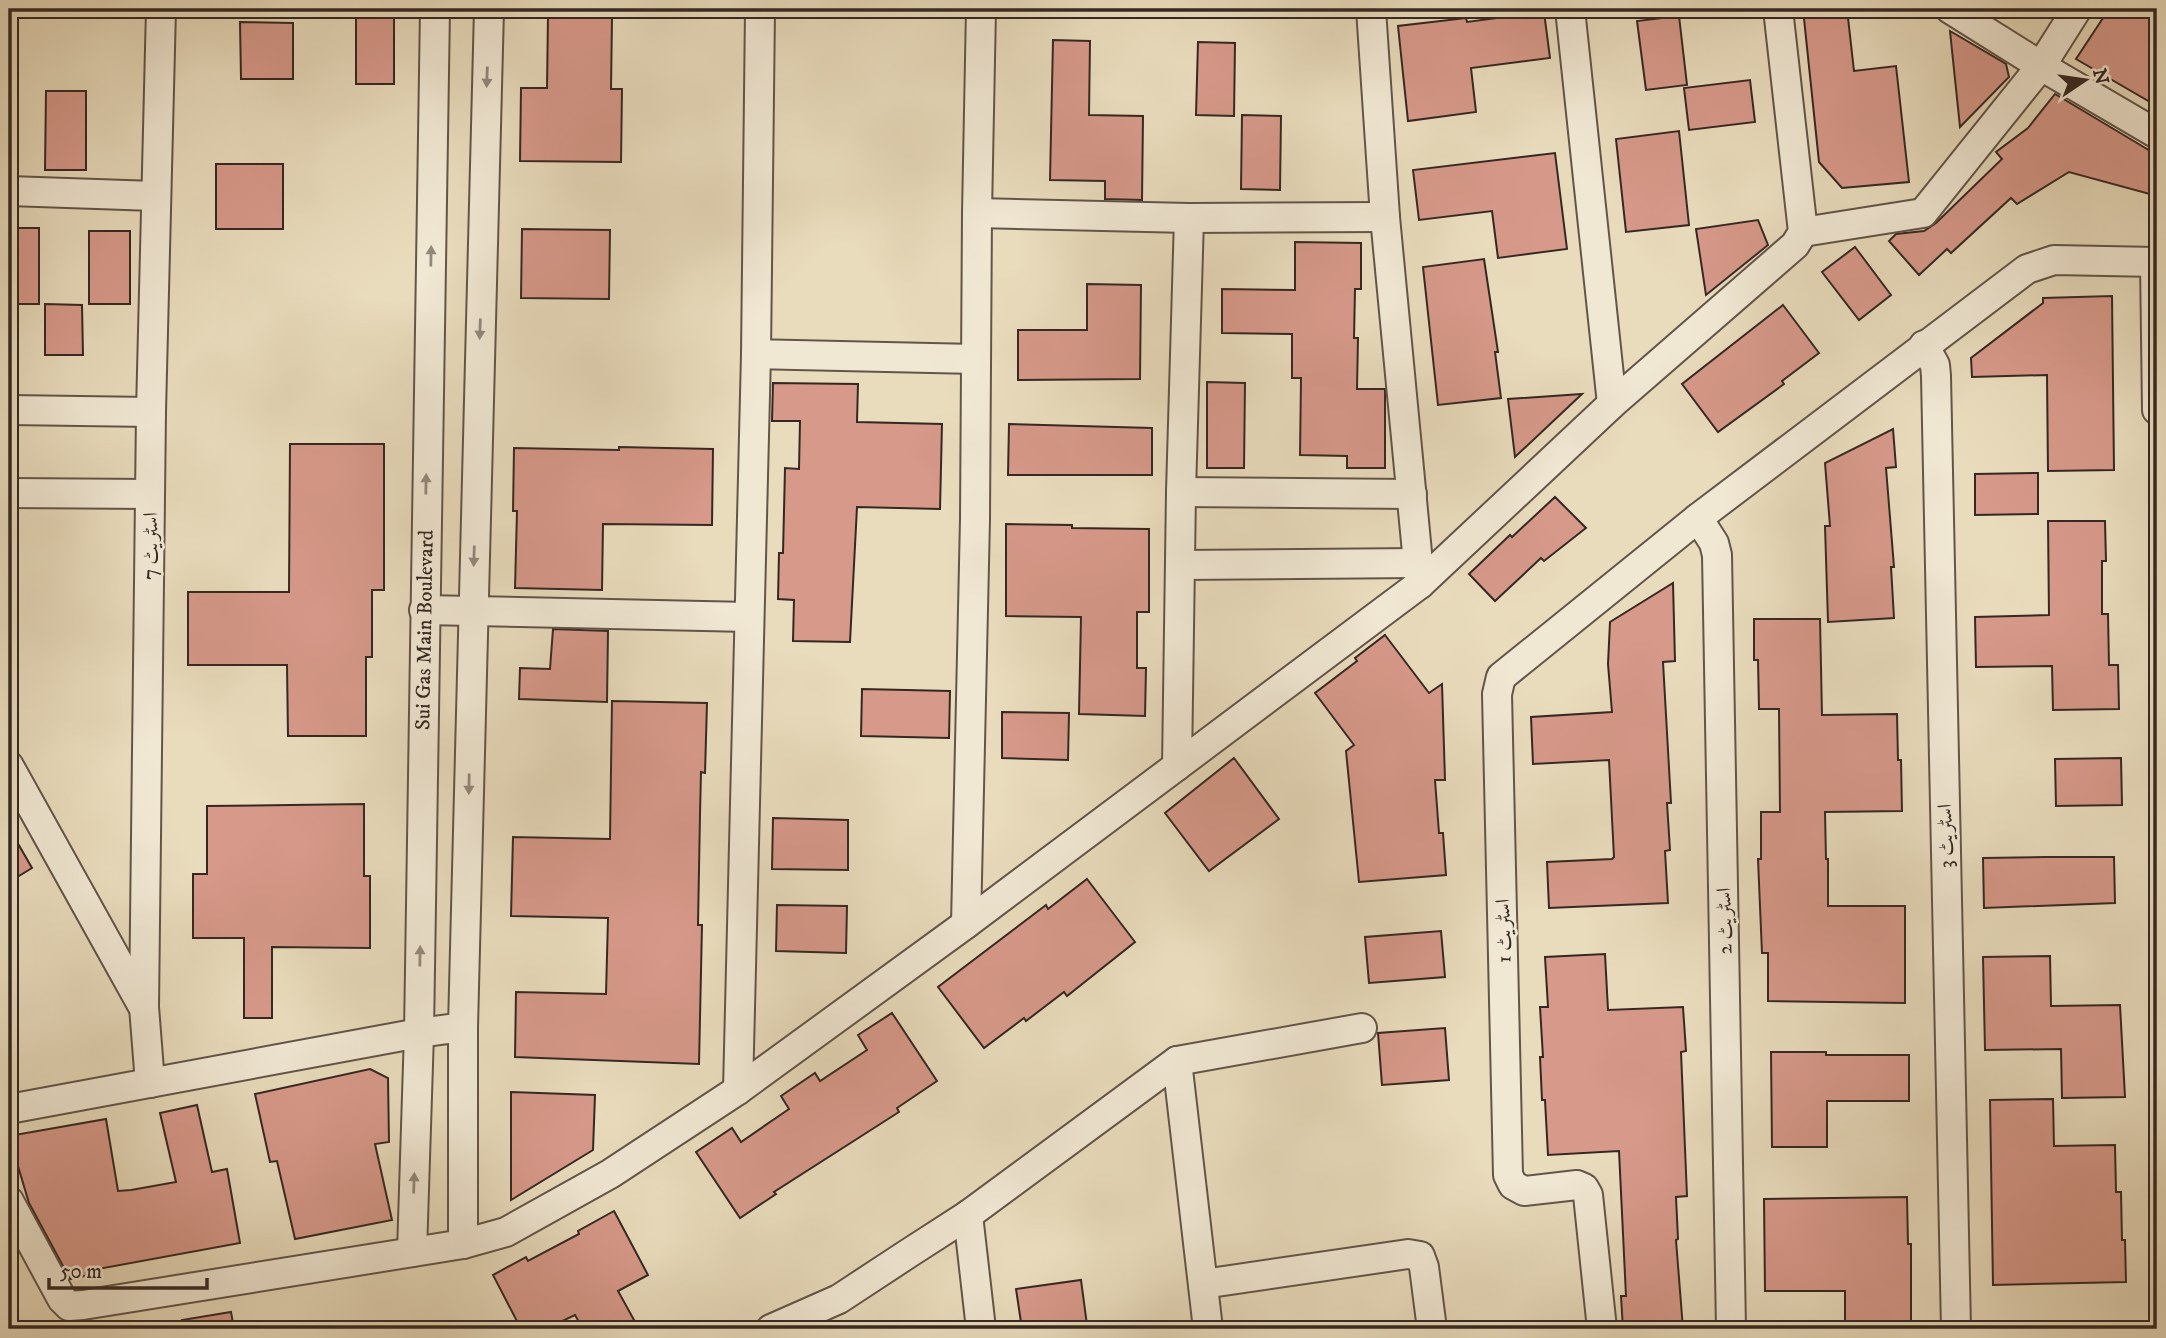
<svg xmlns="http://www.w3.org/2000/svg" width="2166" height="1338" font-family="'IM FELL DW Pica',Amiri,serif">
<style>
.building{fill:#d7998a;stroke:#352823;stroke-width:2}
.lines{fill:none;stroke-linecap:round;stroke-linejoin:round}
.minor-casing{stroke:#62554a;stroke-width:32}
.minor{stroke:#f1e8d4;stroke-width:28}
.oneway{fill:#93887c}
.labels{text-anchor:middle;stroke-width:5;stroke-linejoin:round;paint-order:stroke}
.street-label{font-size:21px;fill:#352823;stroke:#f1e8d4}
</style>
<rect width="100%" height="100%" fill="#e9dcbd"/>
<filter id="stains"><feTurbulence type="fractalNoise" baseFrequency=".00286" numOctaves="4"/><feColorMatrix values="0 0 0 0 .2 0 0 0 0 .09 0 0 0 0 .02 0 0 0 .5 -.17"/></filter>
<radialGradient id="worn" r=".72"><stop offset=".6" stop-color="#630" stop-opacity="0"/><stop offset="1" stop-color="#630" stop-opacity=".3"/></radialGradient>
<!-- building -->
<g class="building">
<rect x="356" y="9" width="38" height="75"/>
<polygon points="1803,9 1847,9 1854,71 1896,66 1909,182 1842,188 1819,162"/>
<polygon points="2109,9 2157,9 2157,106 2076,59"/>
<polygon points="1544,12 1550,58 1471,68 1476,112 1408,121 1398,26 1466,18 1467,22"/>
<polygon points="548,16 612,17 611,89 622,89 621,162 520,161 521,88 547,88"/>
<polygon points="1679,16 1687,85 1646,90 1637,21"/>
<polygon points="240,22 293,23 293,79 241,79"/>
<polygon points="1950,31 2006,64 2009,77 1960,127"/>
<polygon points="1053,40 1090,41 1089,115 1143,116 1142,200 1105,199 1105,181 1050,180"/>
<polygon points="1198,42 1235,43 1234,116 1196,115"/>
<polygon points="1750,80 1755,122 1689,130 1684,88"/>
<polygon points="46,91 86,91 86,170 45,170"/>
<polygon points="2055,94 2157,155 2157,196 2069,172 2017,204 2011,198 1951,253 1947,249 1919,275 1889,241 1896,234 1924,231 1936,223 2002,159 1996,152 2028,128"/>
<polygon points="1242,115 1281,116 1280,190 1241,189"/>
<polygon points="1679,131 1689,225 1626,232 1616,139"/>
<polygon points="1555,153 1567,249 1498,258 1492,211 1419,220 1413,170"/>
<rect x="216" y="164" width="67" height="65"/>
<polygon points="1758,220 1768,245 1706,295 1696,229"/>
<rect x="9" y="228" width="30" height="76"/>
<polygon points="522,229 610,230 609,299 521,298"/>
<rect x="89" y="231" width="41" height="73"/>
<polygon points="1295,242 1361,243 1361,289 1355,289 1354,338 1358,338 1357,389 1385,389 1385,468 1347,468 1347,456 1300,455 1301,378 1292,378 1292,334 1222,333 1222,289 1295,290"/>
<polygon points="1855,247 1891,295 1859,320 1822,272"/>
<polygon points="1484,259 1498,352 1495,352 1501,398 1438,405 1423,267"/>
<polygon points="1087,284 1141,285 1140,379 1018,380 1018,330 1087,330"/>
<polygon points="2112,296 2114,470 2048,471 2047,375 1972,377 1971,358 2043,303 2043,298"/>
<polygon points="45,304 82,305 83,355 45,355"/>
<polygon points="1783,305 1819,353 1782,381 1784,384 1718,432 1682,384"/>
<polygon points="1207,382 1245,383 1244,468 1207,468"/>
<polygon points="773,383 858,384 857,422 942,424 940,509 857,507 850,642 793,641 794,600 778,599 779,553 783,553 785,468 799,469 800,421 772,421"/>
<polygon points="1582,394 1515,457 1508,399"/>
<polygon points="1009,424 1152,428 1152,475 1008,475"/>
<polygon points="1893,429 1896,467 1886,468 1894,567 1891,567 1894,618 1828,622 1825,526 1830,526 1825,463"/>
<polygon points="290,444 384,444 384,590 372,590 372,657 366,657 366,736 288,736 287,665 188,665 188,592 289,592"/>
<polygon points="619,447 713,449 712,525 603,524 602,590 515,588 517,511 513,511 514,448 619,450"/>
<polygon points="2038,473 2038,514 1975,515 1975,474"/>
<polygon points="1555,497 1586,528 1544,561 1541,558 1495,601 1469,574 1510,535 1512,537"/>
<polygon points="2048,521 2105,521 2106,561 2102,561 2102,614 2108,614 2109,665 2118,665 2119,709 2053,710 2052,666 1976,667 1975,617 2049,615"/>
<polygon points="1006,524 1072,525 1072,528 1149,529 1149,612 1137,612 1137,668 1146,668 1145,716 1079,714 1081,617 1006,616"/>
<polygon points="1673,583 1675,661 1663,662 1671,803 1667,803 1670,850 1665,851 1668,903 1549,908 1547,862 1612,859 1614,857 1609,760 1533,764 1531,717 1612,712 1608,664 1610,622"/>
<polygon points="1754,619 1820,619 1822,715 1897,714 1898,760 1901,760 1902,811 1825,812 1826,859 1828,859 1828,906 1905,906 1905,1003 1768,1001 1768,953 1762,953 1758,859 1761,859 1761,812 1780,812 1779,709 1759,709 1758,660 1754,660"/>
<polygon points="553,629 608,631 607,702 519,699 520,668 550,669"/>
<polygon points="1385,635 1429,693 1442,684 1445,780 1435,780 1439,833 1443,833 1446,875 1359,882 1346,751 1354,745 1315,693 1357,661 1355,658"/>
<polygon points="862,689 950,691 949,738 861,736"/>
<polygon points="612,701 707,703 705,773 701,772 700,814 698,925 702,925 699,1064 515,1057 516,992 606,994 608,918 511,916 513,837 610,839"/>
<polygon points="1002,712 1069,713 1068,760 1002,758"/>
<polygon points="1234,758 1279,819 1209,871 1165,813"/>
<polygon points="2121,758 2122,805 2056,806 2055,759"/>
<polygon points="364,804 364,876 370,876 370,948 272,947 272,1018 244,1018 244,938 193,938 193,874 207,874 207,806"/>
<polygon points="773,818 848,820 848,870 772,869"/>
<polygon points="9,828 32,868 9,882"/>
<polygon points="2046,857 2114,857 2115,903 1984,908 1983,858"/>
<polygon points="1087,879 1135,942 1067,996 1064,992 1026,1021 1024,1018 984,1048 938,987 1046,905 1048,909"/>
<polygon points="777,905 847,906 846,953 776,951"/>
<polygon points="1441,931 1445,977 1369,983 1365,937"/>
<polygon points="1605,954 1608,1010 1683,1007 1686,1051 1681,1052 1687,1196 1676,1197 1678,1239 1676,1240 1683,1329 1623,1329 1621,1296 1626,1296 1619,1151 1548,1155 1545,1100 1542,1100 1540,1057 1543,1057 1540,1007 1548,1007 1545,957"/>
<polygon points="2050,956 2051,1006 2120,1005 2125,1097 2062,1098 2061,1049 1985,1050 1983,957"/>
<polygon points="892,1013 937,1081 897,1108 899,1112 774,1192 776,1194 740,1218 696,1152 732,1128 741,1142 789,1109 781,1096 815,1073 820,1081 867,1050 858,1035"/>
<polygon points="1445,1028 1449,1080 1382,1085 1378,1033"/>
<polygon points="1771,1052 1826,1052 1826,1055 1909,1055 1909,1101 1827,1101 1827,1147 1772,1147"/>
<polygon points="370,1069 388,1078 389,1142 375,1144 392,1220 295,1239 277,1161 270,1162 255,1094"/>
<polygon points="511,1092 595,1095 593,1150 511,1200"/>
<polygon points="2053,1099 2054,1146 2115,1145 2116,1192 2121,1192 2122,1240 2125,1240 2126,1282 1993,1285 1990,1100"/>
<polygon points="197,1105 212,1172 227,1169 240,1243 98,1269 99,1273 70,1279 29,1203 9,1136 106,1119 118,1191 131,1190 176,1182 160,1113"/>
<polygon points="1907,1197 1908,1244 1911,1244 1911,1329 1845,1329 1845,1291 1765,1291 1764,1199"/>
<polygon points="614,1211 648,1275 618,1291 639,1329 583,1329 575,1315 545,1329 521,1329 493,1275 526,1257 528,1261 579,1234 578,1231"/>
<polygon points="1081,1280 1087,1325 1057,1329 1022,1329 1016,1289"/>
<polygon points="231,1312 234,1329 183,1329 182,1320"/>
</g>
<g class="lines">
<!-- minor casing -->
<g class="minor-casing">
<g id="minor">
<polyline points="1371,9 1385,217 1420,584"/>
<polyline points="1570,9 1612,404"/>
<polyline points="1950,9 2041,66 2157,134"/>
<polyline points="9,191 155,196"/>
<polyline points="977,213 1189,218 1385,217"/>
<polyline points="1803,232 1923,213 2041,66 2077,9"/>
<polyline points="2155,262 2157,410"/>
<polyline points="1924,345 1935,365 1936,376 1956,1329"/>
<polyline points="756,354 976,359"/>
<polyline points="9,410 151,412"/>
<polyline points="1181,492 1412,494"/>
<polyline points="9,493 150,494"/>
<polyline points="1698,518 1714,543 1717,555 1731,1329"/>
<polyline points="1180,565 1418,563"/>
<polyline points="424,610 749,617"/>
<polyline points="9,766 142,1005"/>
<polyline points="1177,766 1181,492 1189,218"/>
<polyline points="966,924 975,519 977,213 981,9"/>
<polyline points="1177,1061 1208,1329"/>
<polyline points="150,1083 144,1007 151,412 161,9"/>
<polyline points="738,1090 756,354 760,9"/>
<polyline points="9,1109 419,1033 463,1027"/>
<polyline points="9,1201 62,1299 69,1306 83,1305 463,1244 506,1232 610,1174 738,1090 966,924 1420,584 1612,404 1795,245 1803,232 1778,9"/>
<polyline points="968,1215 981,1329"/>
<polyline points="463,1244 463,1027 489,9"/>
<polyline points="412,1252 419,1033 435,9"/>
<polyline points="1203,1284 1408,1254 1420,1256 1424,1267 1432,1329"/>
<polyline points="771,1329 839,1299 909,1253 968,1215 1177,1061 1362,1028"/>
<polyline points="1602,1329 1588,1195 1584,1188 1577,1185 1524,1191 1513,1185 1508,1175 1497,694 1501,677 1698,518 2027,269 2054,260 2157,262"/>
</g>
</g>
<!-- minor -->
<use href="#minor" class="minor"/>
</g>
<!-- one-way arrows -->
<defs><path id="oneway-solid" d="M-6-.8H1V-3.2L6.5 0L1 3.2V.8H-6Z" transform="scale(1.75)"/></defs>
<g class="oneway">
<use href="#oneway-solid" transform="translate(487 77) rotate(92)"/>
<use href="#oneway-solid" transform="translate(431 256) rotate(-89)"/>
<use href="#oneway-solid" transform="translate(480 329) rotate(92)"/>
<use href="#oneway-solid" transform="translate(426 484) rotate(-89)"/>
<use href="#oneway-solid" transform="translate(474 556) rotate(92)"/>
<use href="#oneway-solid" transform="translate(469 784) rotate(91)"/>
<use href="#oneway-solid" transform="translate(420 956) rotate(-89)"/>
<use href="#oneway-solid" transform="translate(414 1183) rotate(-88)"/>
</g>
<g class="labels">
<!-- street labels -->
<g class="street-label">
<text transform="translate(150 546) rotate(-89)" y="7">اسٹریٹ 7</text>
<text transform="translate(424 630) rotate(-89)" y="7">Sui Gas Main Boulevard</text>
<text transform="translate(1945 836) rotate(-91)" y="7">اسٹریٹ 3</text>
<text transform="translate(1724 921) rotate(-91)" y="7">اسٹریٹ 2</text>
<text transform="translate(1503 931) rotate(-91)" y="7">اسٹریٹ 1</text>
</g>
</g>
<!-- margin -->
<rect width="2166" height="1338" fill="none" stroke="#e9dcbd" stroke-width="35"/>
<rect x="10" y="10" width="2145" height="1317" fill="none" stroke="#352823" stroke-width="3.5"/>
<rect x="18" y="18" width="2131" height="1303" fill="none" stroke="#352823" stroke-width="2"/>
<!-- north arrow -->
<g transform="translate(2085 80) rotate(77)" stroke="#f1e8d4" stroke-width="5" paint-order="stroke">
<path d="M0-5L12 26L0 18L-12 26Z" fill="#352823"/>
<text y="-10" font-size="19" font-weight="bold" text-anchor="middle" fill="#352823">N</text>
</g>
<!-- scale -->
<path d="M49 1278v10h158v-10" fill="none" stroke="#352823" stroke-width="3.5"/>
<text x="60" y="1278" font-size="21" fill="#352823" stroke="#f1e8d4" stroke-width="5" paint-order="stroke">50 m</text>
<rect width="100%" height="100%" filter="url(#stains)"/>
<rect width="100%" height="100%" fill="url(#worn)"/>
</svg>
